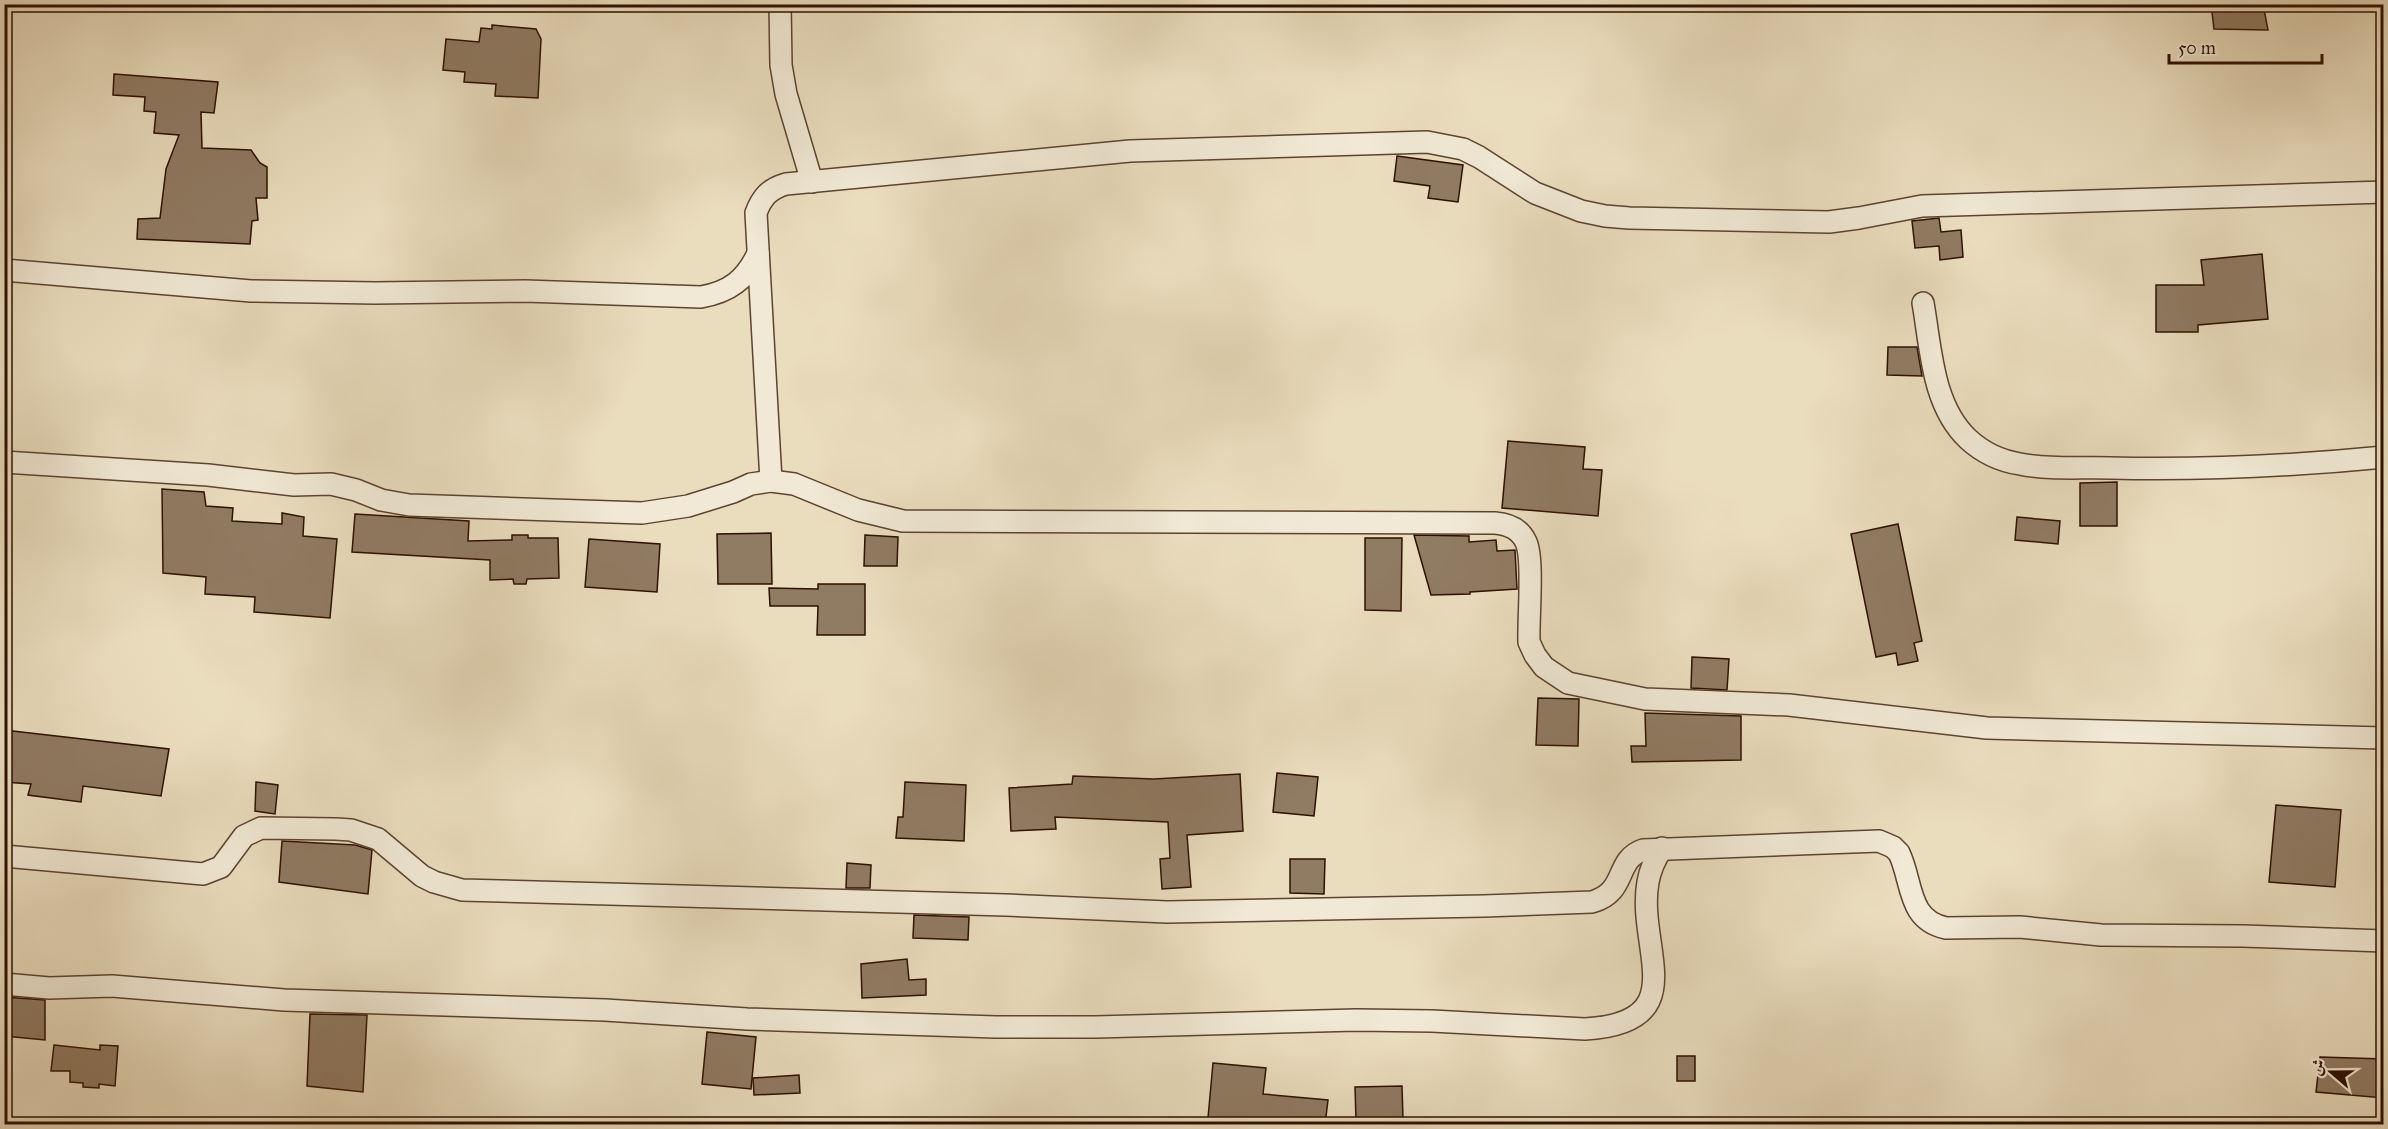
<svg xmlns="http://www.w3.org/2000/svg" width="2388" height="1129" font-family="'IM FELL Great Primer',Amiri,serif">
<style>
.building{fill:#907b63;stroke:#2e1001;stroke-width:1.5}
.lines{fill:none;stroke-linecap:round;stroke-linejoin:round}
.minor-casing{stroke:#5d4330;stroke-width:24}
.minor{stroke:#f1e9d5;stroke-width:21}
</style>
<rect width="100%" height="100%" fill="#eaddbe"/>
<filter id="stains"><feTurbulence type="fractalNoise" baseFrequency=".00333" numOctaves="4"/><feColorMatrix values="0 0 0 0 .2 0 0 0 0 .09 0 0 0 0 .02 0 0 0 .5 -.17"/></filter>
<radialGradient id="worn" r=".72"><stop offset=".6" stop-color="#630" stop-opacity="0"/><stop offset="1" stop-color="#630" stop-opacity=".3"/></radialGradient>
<!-- building -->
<g class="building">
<polygon points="2211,4 2263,4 2268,30 2214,29"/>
<polygon points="492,25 536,29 541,39 538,98 495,96 496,84 464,82 465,72 443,70 446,39 479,42 481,28 492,29"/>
<polygon points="114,74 218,82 214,113 201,112 202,148 251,150 260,163 267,167 267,198 256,198 258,220 252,221 250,244 137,239 138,219 160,218 166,169 179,135 154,133 156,112 144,111 145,97 113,95"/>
<polygon points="1397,156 1463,165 1458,202 1428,198 1430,186 1394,181"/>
<polygon points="1939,218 1941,232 1961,230 1963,257 1940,260 1939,246 1915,248 1912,221"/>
<polygon points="2262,254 2268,319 2198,325 2198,332 2156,332 2156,285 2204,285 2201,260"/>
<polygon points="1888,347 1917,347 1922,376 1887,375"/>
<polygon points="1508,441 1585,447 1583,469 1602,470 1598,516 1502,508"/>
<polygon points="2117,482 2117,526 2080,526 2080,483"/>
<polygon points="162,489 204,492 206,506 233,508 232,521 282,524 282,513 304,517 303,536 337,539 330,618 254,612 255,597 205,594 206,577 163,573"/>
<polygon points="355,514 469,521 468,541 512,540 512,535 528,535 528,538 558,538 559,578 527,579 526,584 514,584 513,579 490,580 490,560 352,552"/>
<polygon points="2017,517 2060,521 2058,544 2015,540"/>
<polygon points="1898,524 1922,641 1914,643 1918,661 1898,665 1896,653 1876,657 1851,534"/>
<polygon points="771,533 772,584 718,584 717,534"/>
<polygon points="865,535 898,537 897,566 864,566"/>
<polygon points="1414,535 1469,536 1469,542 1496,540 1497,551 1515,550 1517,589 1470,592 1470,594 1431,595"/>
<polygon points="1365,538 1402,538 1401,611 1365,610"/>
<polygon points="589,539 660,544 657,592 585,587"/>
<polygon points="818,584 865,584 865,635 817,635 818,606 770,606 769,588 818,589"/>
<polygon points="1692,657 1729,659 1727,690 1691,688"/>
<polygon points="1538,698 1579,699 1578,746 1536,745"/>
<polygon points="1645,713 1741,716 1741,760 1632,762 1631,746 1646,746"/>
<polygon points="4,730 169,749 161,796 83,786 81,802 28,795 31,784 4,782"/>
<polygon points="1277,773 1318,777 1314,816 1273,812"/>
<polygon points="1240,774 1243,831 1187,835 1191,887 1162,889 1160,859 1170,858 1168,822 1055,817 1056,829 1011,831 1009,788 1072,784 1073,776 1154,779"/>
<polygon points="256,782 278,785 275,814 255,811"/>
<polygon points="905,782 966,785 964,841 896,838 898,817 903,817"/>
<polygon points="2276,805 2341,810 2335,887 2269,882"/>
<polygon points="282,841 355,845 372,850 368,894 279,882"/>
<polygon points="1290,859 1325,859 1324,894 1290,893"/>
<polygon points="847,863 871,865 870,888 846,888"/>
<polygon points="914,915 969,917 968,940 913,938"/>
<polygon points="907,959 909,980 926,979 926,995 862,998 861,964"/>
<polygon points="4,997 45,1000 45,1040 4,1036"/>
<polygon points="310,1014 367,1015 363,1092 307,1086"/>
<polygon points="707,1032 756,1037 751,1089 702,1084"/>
<polygon points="54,1045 100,1050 100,1045 118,1046 115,1086 99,1084 99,1088 83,1087 83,1083 70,1082 70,1071 51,1071"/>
<rect x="1677" y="1056" width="18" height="25"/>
<polygon points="2320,1057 2384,1059 2384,1098 2316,1092"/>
<polygon points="1213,1063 1266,1068 1263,1094 1328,1100 1325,1125 1248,1125 1248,1121 1208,1118"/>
<polygon points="799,1075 800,1093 754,1095 753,1078"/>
<polygon points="1402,1086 1403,1119 1356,1120 1355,1087"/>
</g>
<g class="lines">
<!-- minor casing -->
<g class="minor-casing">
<g id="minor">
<polyline points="780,4 781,65 786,94 812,182"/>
<path d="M4,270L251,291L375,293L525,291L701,297C729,292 746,280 758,253"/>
<path d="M1923,303C1931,348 1932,405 1968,439C1982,452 2001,461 2020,464C2049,470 2081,467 2111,468C2202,470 2293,466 2384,457"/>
<path d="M4,462L208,475L294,485L331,484L356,490L381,500L409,505L642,513L688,506L733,492L751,484L771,481L794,484L858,510L903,521L1495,523C1509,524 1520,529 1526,542C1534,559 1528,619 1529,642L1535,655L1544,667L1568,683L1645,699L1789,705L1987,728L2384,738"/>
<path d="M771,481L756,213C762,197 769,189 786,184L1130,151L1427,142L1463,149L1479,157L1535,193L1581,211L1605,216L1629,218L1829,222L1859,218L1922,206L2384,192"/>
<path d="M4,856L203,874L221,867L244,836L261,828L336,829L351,830L378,839L422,876L434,882L462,890L1006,905L1167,912L1484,906L1592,902C1628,892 1614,860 1643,850L1879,841L1893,847L1899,853C1913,882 1907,920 1946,928L2020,927L2101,935L2243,936L2384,941"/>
<path d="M4,984L49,988L112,986L284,1000L605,1010L747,1019L996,1027H1096L1356,1020L1432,1021L1585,1029C1696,1023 1636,947 1648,882C1650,870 1655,859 1662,848"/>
</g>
</g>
<!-- minor -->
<use href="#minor" class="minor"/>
</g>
<!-- margin -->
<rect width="2388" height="1129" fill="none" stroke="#eaddbe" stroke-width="24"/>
<rect x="6" y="6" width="2376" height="1117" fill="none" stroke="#2e1001" stroke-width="3"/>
<rect x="12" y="12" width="2364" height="1105" fill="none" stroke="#2e1001" stroke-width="1.5"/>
<!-- north arrow -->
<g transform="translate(2331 1072) rotate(290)" stroke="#f1e9d5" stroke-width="4.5" paint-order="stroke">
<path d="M0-4.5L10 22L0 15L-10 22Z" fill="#2e1001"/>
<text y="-9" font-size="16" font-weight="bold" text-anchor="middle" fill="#2e1001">ش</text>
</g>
<!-- scale -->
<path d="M2169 54v9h153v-9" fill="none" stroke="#2e1001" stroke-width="3"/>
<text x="2178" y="54" font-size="18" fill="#2e1001" stroke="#f1e9d5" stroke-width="4.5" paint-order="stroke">50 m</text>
<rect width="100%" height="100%" filter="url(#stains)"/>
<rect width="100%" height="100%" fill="url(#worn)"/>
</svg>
